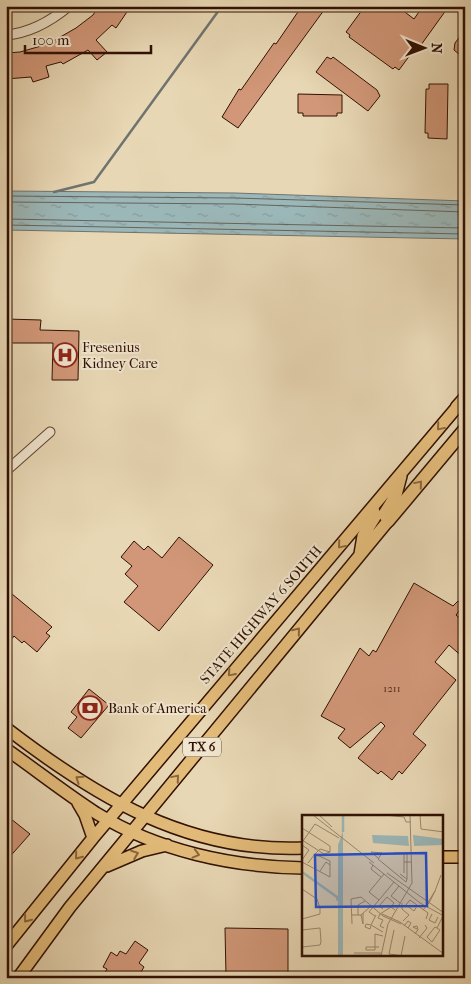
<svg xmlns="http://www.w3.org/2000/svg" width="471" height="984" font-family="'IM FELL French Canon',serif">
  <defs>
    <pattern id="water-ripples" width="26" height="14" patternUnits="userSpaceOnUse" patternTransform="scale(1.25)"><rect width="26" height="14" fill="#9bb7b8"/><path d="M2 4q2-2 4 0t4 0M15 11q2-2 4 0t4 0" fill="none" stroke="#869c9d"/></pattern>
  </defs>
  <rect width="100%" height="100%" fill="#e8d7b4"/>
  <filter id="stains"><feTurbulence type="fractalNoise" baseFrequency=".004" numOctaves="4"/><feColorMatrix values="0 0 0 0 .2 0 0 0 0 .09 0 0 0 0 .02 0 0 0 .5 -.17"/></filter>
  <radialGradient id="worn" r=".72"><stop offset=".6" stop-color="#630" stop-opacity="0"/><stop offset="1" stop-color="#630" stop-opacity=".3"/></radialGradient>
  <path fill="url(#water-ripples)" stroke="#70746f" d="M6 191 235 193 465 201V239L6 230Z"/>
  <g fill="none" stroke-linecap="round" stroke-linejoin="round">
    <path stroke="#66645d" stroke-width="1" d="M6 196 235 198 465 205
      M6 202 234 204 465 212
      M6 219 465 228
      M6 225 465 234"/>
    <path stroke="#70746f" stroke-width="2.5" d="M54 192 94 182 222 6"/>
  </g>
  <path fill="#d19778" stroke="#301002" d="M99 6H131L116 28 112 25 96 40 107 52 97 60 88 50 63 64 61 62 46 66 49 77 33 82 31 77 6 79V53L20 52 48 44 76 28 93 15Z
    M302 6H327L238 128 222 117 239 89 241 90 274 43 276 44Z
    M365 6H397L414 19 423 6H449L421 45 419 43 416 47 399 70 395 67 393 69 349 37 350 35 346 32Z
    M465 30V59L454 50 455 43Z
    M327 57 331 59 333 57 377 90 380 96 368 111 316 72Z
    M429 84H448L447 139 428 138V133H425L426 89H429Z
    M298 94 342 95V113H337V116H303V113H298Z
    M6 319 41 320 40 330 79 331 78 380H52L53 343H6Z
    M179 537 213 565 159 631 124 602 138 586 125 574 132 566 121 557 134 541 144 550 148 546 162 558Z
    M414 583 453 606 458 601 463 606 456 615 465 623V659L449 645 435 662 456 680 413 734 426 745 402 774 399 771 392 780 381 771 378 774 358 758 385 726 381 722 350 748 338 738 345 729 321 716 360 648 369 656 373 650 376 652Z
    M6 589 52 627 46 633 50 636 37 652 24 641 22 643 14 636 11 640 6 636Z
    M89 689 109 705 81 738 68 728 77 717 71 712Z
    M6 815 30 834 6 861Z
    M225 928 288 929V976H226Z
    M135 941 148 950 139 963 144 967 141 972 150 978H109L104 975 107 969 103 967 111 952 117 956 120 951 126 954Z"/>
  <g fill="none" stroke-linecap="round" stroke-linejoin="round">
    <g stroke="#5e422e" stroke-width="11">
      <path id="minor" d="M6 35C31 33 51 21 69 6
        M6 471 50 432"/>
    </g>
    <g stroke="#301002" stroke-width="14">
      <path id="major" d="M360 554 363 536 375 517 373 508
        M6 728C96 797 187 853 304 848
        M6 749C36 770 65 793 96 813 158 851 232 867 304 868
        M78 803 85 815 93 838
        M442 857H465
        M107 866 142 851 167 845
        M6 946 93 838 457 407
        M18 978 70 907 388 521 384 514 396 495 401 476"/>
    </g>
    <g stroke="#301002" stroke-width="15">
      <path id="highway" d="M457 407 465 398
        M388 521 465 429"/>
    </g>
    <use href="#minor" stroke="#f0e5ce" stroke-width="9"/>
    <use href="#major" stroke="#e4bc7a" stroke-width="11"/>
    <use href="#highway" stroke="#e4bc7a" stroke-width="12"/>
  </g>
  <defs><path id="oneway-chevron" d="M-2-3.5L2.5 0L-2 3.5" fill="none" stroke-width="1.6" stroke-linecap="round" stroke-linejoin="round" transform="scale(1.25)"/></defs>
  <g stroke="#8a663e">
    <use href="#oneway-chevron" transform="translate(440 427) rotate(130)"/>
    <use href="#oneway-chevron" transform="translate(419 484) rotate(-50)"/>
    <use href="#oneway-chevron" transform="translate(341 545) rotate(130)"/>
    <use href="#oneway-chevron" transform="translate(297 631) rotate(-51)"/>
    <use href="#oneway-chevron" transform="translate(231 673) rotate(131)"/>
    <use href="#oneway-chevron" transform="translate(176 778) rotate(-50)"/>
    <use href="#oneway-chevron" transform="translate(79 779) rotate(-145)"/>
    <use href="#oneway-chevron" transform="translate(135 854) rotate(-21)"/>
    <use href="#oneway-chevron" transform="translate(196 854) rotate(15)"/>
    <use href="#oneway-chevron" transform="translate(78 856) rotate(129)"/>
    <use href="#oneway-chevron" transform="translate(27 919) rotate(128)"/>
  </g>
  <defs>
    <g id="hospital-ring" transform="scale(1.25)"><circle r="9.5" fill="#f0e5ce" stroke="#8f2418" stroke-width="1.5"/><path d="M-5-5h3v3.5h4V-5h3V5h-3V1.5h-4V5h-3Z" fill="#8f2418"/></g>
    <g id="bank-ring" transform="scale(1.25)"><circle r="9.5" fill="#f0e5ce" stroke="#8f2418" stroke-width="1.5"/><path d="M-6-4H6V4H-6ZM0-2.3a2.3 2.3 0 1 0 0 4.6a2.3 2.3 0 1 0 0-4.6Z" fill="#8f2418"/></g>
  </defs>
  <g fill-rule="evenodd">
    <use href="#hospital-ring" x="65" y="355"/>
    <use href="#bank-ring" x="90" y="708"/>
  </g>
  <g text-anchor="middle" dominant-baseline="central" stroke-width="4" stroke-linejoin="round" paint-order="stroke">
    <g font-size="11" fill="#583220">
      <text x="392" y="688">1211</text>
    </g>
    <rect fill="#f0e5ce" stroke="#6a503f" stroke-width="1" x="183" y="737.5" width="38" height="19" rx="4"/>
    <g font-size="12" font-weight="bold" fill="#301002">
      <text x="202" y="747">TX 6</text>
    </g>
    <g font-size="14" fill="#301002" stroke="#f0e5ce" text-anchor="start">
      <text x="82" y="347">Fresenius<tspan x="82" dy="16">Kidney Care</tspan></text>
      <text x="108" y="708">Bank of America</text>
    </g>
    <g font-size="14" fill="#301002" stroke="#f0e5ce">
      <text transform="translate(261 615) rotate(-49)">STATE HIGHWAY 6 SOUTH</text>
    </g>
  </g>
  <g transform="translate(302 815)">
    <rect width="141" height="141" fill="#e8d7b4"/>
    <path d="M41 16V141H36V30ZM70 20 106 21 107 31 71 28ZM111 20 141 24V30L112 31Z" fill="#9bb7b8"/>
    <path fill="none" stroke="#9bb7b8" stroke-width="2.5" d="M41 17V0M0 57 35 82 36 86"/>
    <path fill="none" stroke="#9e876d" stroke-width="1" d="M11 0 72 48M17 0 30 12M83 0 102 2 104 7H109M118 0 119 14 142 17M13 9 37 23M0 13 28 31V37L18 34 13 39M0 25 22 39 28 37M1 26 13 9M0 30 7 35 0 45M92 38H105V47H110M102 38V58M76 44 104 67 105 64M76 44 80 38 69 37 76 43M0 47 28 62V46L13 39 6 48M67 47 118 88 142 101M71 50 69 54 79 62M18 56 24 47 28 50M85 58 142 98M98 59 105 64V47H102M97 71 89 81 98 88M0 74 15 84 18 93V99L0 104M133 76 139 60M77 85 67 77 82 59M100 88V94L107 100 101 106M104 90 112 96 115 91M103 91 108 85 126 98 124 104M81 94 77 91 85 82 92 88 89 92M121 95 127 88 133 76 125 89M78 99 89 92 93 95M78 99 76 103 81 105 78 111 82 113M80 99 98 107 142 139M130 99 127 105 133 108 136 102M50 100H59L68 92M56 100V90L63 86M59 100 61 109V98M74 100 69 110 81 117M73 101 67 97 92 67M50 109 49 84 59 82 81 101 99 109M69 110 64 109 63 112 68 114 69 111M102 111 106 106 109 108 106 113M135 113 133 112 125 122 130 127 138 115 135 113 141 101M92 115 87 139 102 141M113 119 115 116 116 115 115 111 111 112 115 114M117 123 125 113 123 110M0 132 18 130 19 127 18 113 0 115M64 132H73V135H64ZM77 132H73V119L81 121M52 138H79M1 141 79 140M79 141 86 109 110 68 108 0M99 141 103 121"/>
    <path fill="#1d4ed8" fill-opacity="0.15" stroke="#1d4ed8" stroke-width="2.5" d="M124 38 125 91 14 92 13 40Z"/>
    <rect width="141" height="141" fill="none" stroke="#301002" stroke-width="2.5"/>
  </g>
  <rect width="471" height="984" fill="none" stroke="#e8d7b4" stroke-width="25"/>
  <rect x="8" y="8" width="456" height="969" fill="none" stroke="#301002" stroke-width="2.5"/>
  <rect x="12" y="12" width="446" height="959" fill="none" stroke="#301002"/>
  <g transform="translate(424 48) rotate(91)" stroke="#f0e5ce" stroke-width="4" paint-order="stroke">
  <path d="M0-4L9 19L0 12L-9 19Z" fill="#301002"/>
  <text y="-8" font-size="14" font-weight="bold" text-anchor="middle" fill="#301002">N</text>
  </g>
  <path d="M25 45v8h126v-8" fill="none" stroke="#301002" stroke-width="2.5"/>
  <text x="32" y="45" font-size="15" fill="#301002" stroke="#f0e5ce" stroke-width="4" paint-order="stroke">100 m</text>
  <rect width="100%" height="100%" filter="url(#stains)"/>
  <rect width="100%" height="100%" fill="url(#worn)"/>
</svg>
